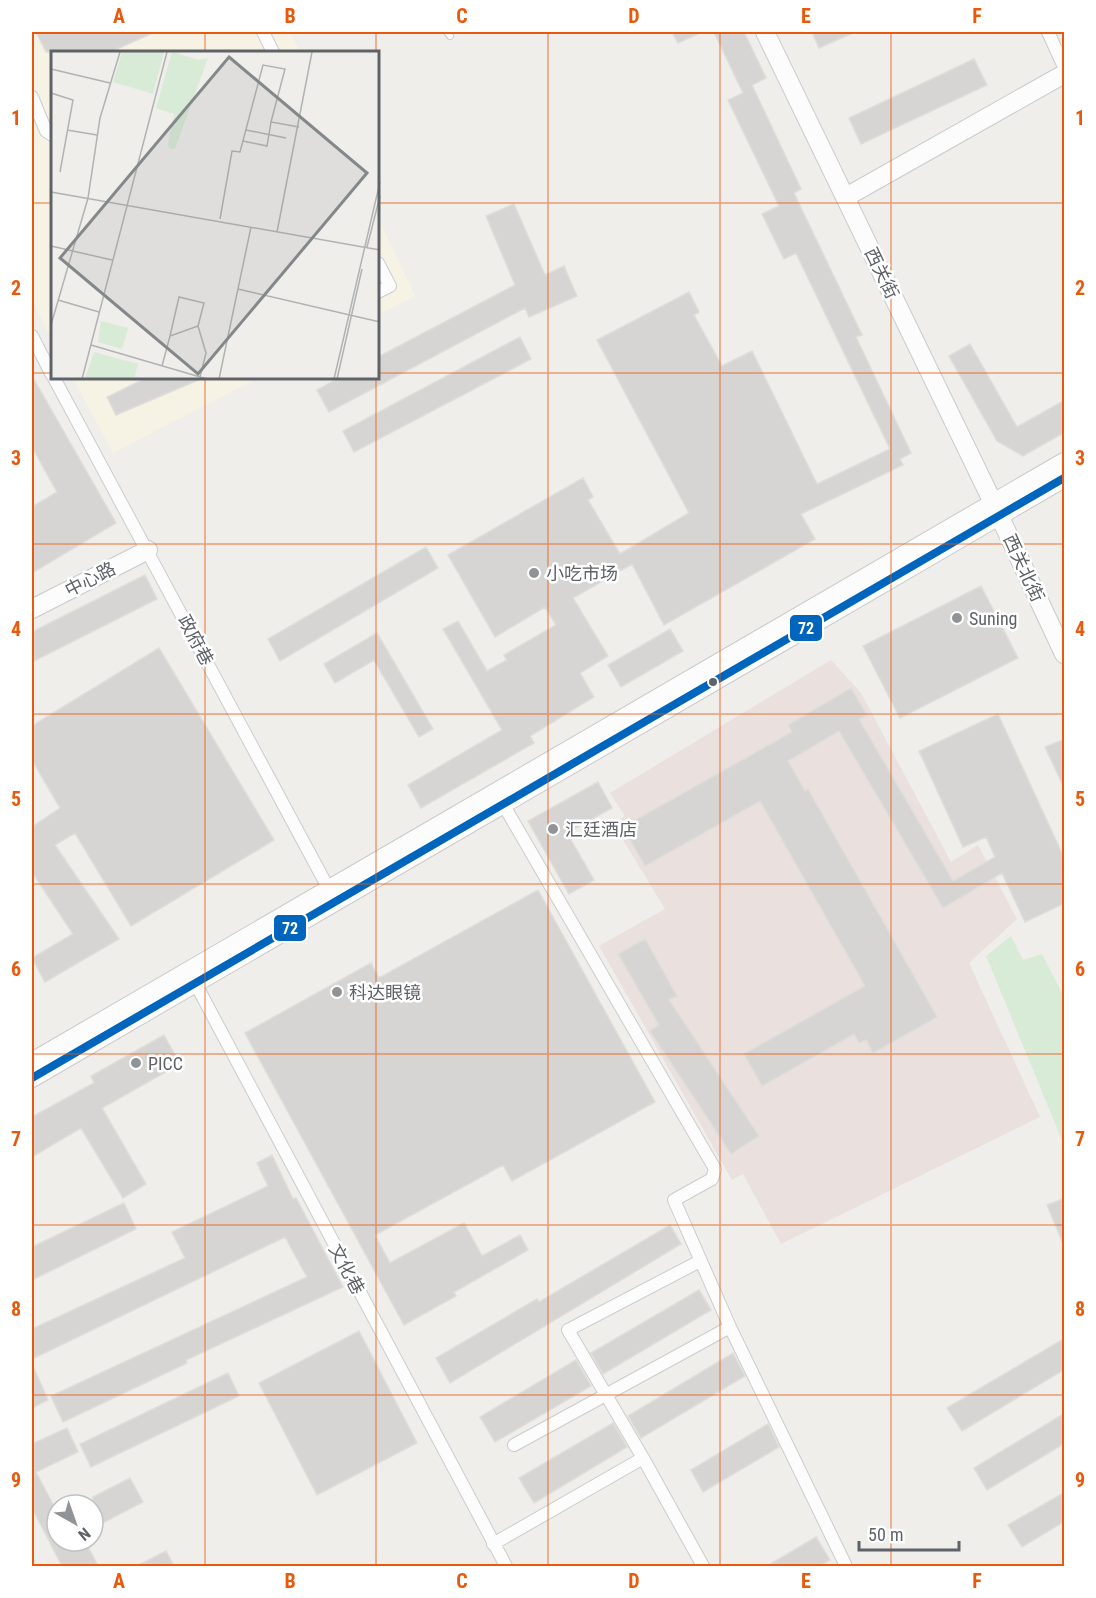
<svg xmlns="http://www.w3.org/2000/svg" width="1096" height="1598" font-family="'Roboto Condensed','Noto Sans SC',sans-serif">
  <rect width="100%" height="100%" fill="#efeeea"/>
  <path fill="#f7f3e4" d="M32 32H290L300 52H52V340L32 300Z
    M378 218 415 296 378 315Z
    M73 378H258L113 453Z"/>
  <path fill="#eae0de" d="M831 660 861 693 951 862 978 845 1017 919 969 963 1040 1117 781 1244 743 1174 732 1180 599 946 665 909 614 825 625 816 610 793Z"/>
  <path fill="#d8ebd6" d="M1011 936 1023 960 1042 954 1064 997V1145L986 956Z"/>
  <path fill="#d6d5d3" stroke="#deddd9" stroke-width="1.5" d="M36 32H155L110 52H46Z
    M672 32H702L678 43Z
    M714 32H744L766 78 752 85 801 189 794 193 862 335 856 337 911 453 900 459 903 465 801 514 815 539 664 625 632 564 573 598 608 656 580 673 594 697 530 736 534 743 421 808 408 785 502 730 443 629 458 621 487 671 507 660 504 655 556 625 545 607 495 637 448 555 583 478 593 497 588 500 620 554 689 513 597 340 689 292 699 312 694 315 722 366 752 351 817 484 890 449 796 253 784 259 762 214 779 206 728 100 743 93Z
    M812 32H855L819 48Z
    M974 59 987 85 861 144 849 118Z
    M514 204 545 275 564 266 577 296 529 317 525 308 329 412 317 390 339 378H378V357L515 285 486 216Z
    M520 337 531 359 354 452 343 431Z
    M970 344 1017 427 1065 400V432L1023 456 997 441 949 356Z
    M32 376 116 523 32 573V507L57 492 32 447Z
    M146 378H203L116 415 107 397Z
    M426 547 438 568 280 661 268 639Z
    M145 575 157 599 32 662V632Z
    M981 586 1018 658 900 718 863 646Z
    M670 629 683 651 621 687 608 665Z
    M377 633 433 729 419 737 374 660 335 683 324 664Z
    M159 648 274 840 131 926 75 833 55 845 119 939 45 982 32 958 73 934 32 872V827L60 808 32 760V726Z
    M851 688 867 715 859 719 953 881 995 857 986 837 963 847 919 751 998 714 1065 860V903L1025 922 1002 873 943 908 839 731 788 761 805 791 808 789 937 1017 873 1053 866 1040 859 1043 854 1034 762 1086 744 1054 865 986 760 801 645 866 623 827 792 732 788 725Z
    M1065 739V790L1045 747Z
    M598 782 612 808 567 833 594 880 569 894 528 821Z
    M538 890 655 1102 512 1181 503 1165 375 1235 390 1263 464 1223 482 1256 520 1235 528 1250 454 1292 456 1296 404 1325 245 1033 371 963 379 978Z
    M645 939 677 996 669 1000 759 1136 731 1154 650 1031 659 1025 618 954Z
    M164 1035 180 1064 102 1108 146 1184 123 1198 81 1128 32 1157V1117L94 1083 91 1076Z
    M272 1155 293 1199 296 1198 343 1287 186 1360 187 1363 63 1422 51 1396 307 1277 285 1237 32 1359V1329L185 1258 172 1232 268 1186 257 1163Z
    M1065 1198V1246H1064L1047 1205Z
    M124 1203 136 1229 32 1280V1247Z
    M670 1225 681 1244 450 1383 436 1358 537 1299 539 1302Z
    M699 1290 711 1310 603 1374 591 1353Z
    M359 1331 417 1443 317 1495 259 1383Z
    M1065 1338V1369L962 1431 947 1408Z
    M733 1353 745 1376 641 1438 628 1416Z
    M576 1360 591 1386 495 1442 480 1417Z
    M32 1364 48 1400 32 1408Z
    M228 1373 239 1396 91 1467 80 1444Z
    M1065 1413V1443L987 1490 974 1468Z
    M613 1423 627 1447 534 1503 519 1478Z
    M768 1424 779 1447 703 1492 691 1470Z
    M67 1428 78 1452 36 1472 57 1512V1541H85L98 1566H62L32 1508V1444Z
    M130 1478 143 1502 93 1528V1497Z
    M1065 1492V1521L1022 1547 1008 1525Z
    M816 1537 830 1560 819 1566H767Z
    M166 1551 174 1566H137Z"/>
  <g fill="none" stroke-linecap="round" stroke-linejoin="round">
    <g stroke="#cbcccc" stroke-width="8">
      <path id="lane" d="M447 32 450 36"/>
    </g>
    <g stroke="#cbcccc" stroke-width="14">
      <path id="street" d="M263 32 273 52
        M1048 32 1064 67
        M32 97 46 131 52 135
        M378 263 390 286 378 292
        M32 336 52 375
        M54 378 332 895
        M503 804 715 1169 712 1179 674 1200 730 1327 846 1566
        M192 977 506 1566
        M514 1445 730 1327
        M643 1458 568 1330 700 1261
        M493 1544 643 1458 703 1566"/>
    </g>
    <g stroke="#cacacb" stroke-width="20">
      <path id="secondary" d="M765 32 999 515 1064 654
        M846 197 1064 74
        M32 609 148 550
        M32 1062 1064 462
        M32 1078 1064 478"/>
    </g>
    <use href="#lane" stroke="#fdfcfc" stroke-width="6"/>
    <use href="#street" stroke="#fdfcfc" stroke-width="12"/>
    <use href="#secondary" stroke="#fdfcfc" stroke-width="18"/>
    <g stroke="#fff" stroke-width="12">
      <path id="bus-1" d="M32 1078 1064 478"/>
    </g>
    <use href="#bus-1" stroke="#0065bd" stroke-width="8"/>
  </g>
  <path fill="none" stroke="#e8590c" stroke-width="1.5" stroke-opacity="0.55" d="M205 32V52M376 32V52M548 32V1566M720 32V1566M891 32V1566M32 203H52M378 203H1064M32 373H52M378 373H1064M205 378V1566M376 378V1566M32 544H1064M32 714H1064M32 884H1064M32 1054H1064M32 1225H1064M32 1395H1064"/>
  <g fill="#919496" stroke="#fff" stroke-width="2">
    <circle cx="534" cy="573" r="6"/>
    <circle cx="957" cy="618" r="6"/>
    <circle cx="553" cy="829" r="6"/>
    <circle cx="337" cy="992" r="6"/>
    <circle cx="136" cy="1063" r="6"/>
  </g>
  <circle fill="#5f6368" stroke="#fff" stroke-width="2" cx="713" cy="682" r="5"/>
  <g text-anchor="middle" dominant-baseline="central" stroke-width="5" stroke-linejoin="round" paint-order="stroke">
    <g font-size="18" fill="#5f6368" stroke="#fff">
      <text transform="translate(882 273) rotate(64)">西关街</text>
      <text transform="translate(1024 568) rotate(65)">西关北街</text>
      <text transform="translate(90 579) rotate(-27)">中心路</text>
      <text transform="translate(196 640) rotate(62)">政府巷</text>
      <text transform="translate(347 1269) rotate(62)">文化巷</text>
    </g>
    <g font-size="18" fill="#5f6368" stroke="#fff" text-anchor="start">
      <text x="546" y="573">小吃市场</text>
      <text x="969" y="618">Suning</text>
      <text x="565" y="829">汇廷酒店</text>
      <text x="349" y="992">科达眼镜</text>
      <text x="148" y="1063">PICC</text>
    </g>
  </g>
  <g transform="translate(51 51)">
    <rect width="328" height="328" fill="#efeeea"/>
    <path d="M71 1H113L102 43 62 31ZM121 1 148 9 157 7 124 98H119L117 93 123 63 105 57ZM50 270 77 277 71 298 47 291ZM43 301 87 313 83 328H34Z" fill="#d8ebd6"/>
    <path fill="none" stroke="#b1b2b2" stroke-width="1.5" d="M0 18 59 32M0 42 22 49 9 121M16 79 46 84M195 79 235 87M192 90 216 95 220 71M0 141 329 199M169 168 181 100 189 101 212 14 234 18 220 71 248 76M226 181 261 1M0 195 61 209M316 196 329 145M187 238 329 271M7 249 48 261M0 274 37 147 49 67 69 1M119 285 128 246 153 252 147 275 155 302 149 326M40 294 156 328M111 315 119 285 147 275M31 328 116 1M168 328 200 176M283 328 329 131M286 328 311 218"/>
    <path fill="#84888a" fill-opacity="0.15" stroke="#84888a" stroke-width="3" d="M178 6 316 122 147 323 9 207Z"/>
    <rect width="328" height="328" fill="none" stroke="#5f6368" stroke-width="3"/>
  </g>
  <g stroke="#fff" stroke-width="2">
    <rect x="789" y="614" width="34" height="28" rx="6" fill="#0065bd"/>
    <rect x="273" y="914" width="34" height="28" rx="6" fill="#0065bd"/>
  </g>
  <g font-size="16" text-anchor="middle" font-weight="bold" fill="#fff">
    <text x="806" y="634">72</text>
    <text x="290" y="934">72</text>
  </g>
  <rect width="1096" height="1598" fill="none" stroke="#ffffff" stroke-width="66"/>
  <g transform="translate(75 1523) rotate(140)"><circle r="28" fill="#ffffff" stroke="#bfc1c3" stroke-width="1.5"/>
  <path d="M0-4.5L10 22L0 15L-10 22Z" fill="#919496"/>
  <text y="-9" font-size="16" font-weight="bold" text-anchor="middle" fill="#5f6368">N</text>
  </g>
  <path d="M859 1541v9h100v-9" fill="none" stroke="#5f6368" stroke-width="3"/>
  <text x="868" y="1541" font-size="18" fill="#5f6368" stroke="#ffffff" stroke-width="4.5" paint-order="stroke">50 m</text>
  <rect x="33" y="33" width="1030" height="1532" fill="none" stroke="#e8590c" stroke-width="2"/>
  <g font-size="20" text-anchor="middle" font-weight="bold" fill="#e8590c">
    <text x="119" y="23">A</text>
    <text x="290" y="23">B</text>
    <text x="462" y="23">C</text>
    <text x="634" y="23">D</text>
    <text x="806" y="23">E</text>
    <text x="977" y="23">F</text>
    <text x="16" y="125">1</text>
    <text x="1080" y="125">1</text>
    <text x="16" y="295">2</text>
    <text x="1080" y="295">2</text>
    <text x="16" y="465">3</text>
    <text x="1080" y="465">3</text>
    <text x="16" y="636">4</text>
    <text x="1080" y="636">4</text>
    <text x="16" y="806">5</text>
    <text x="1080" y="806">5</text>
    <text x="16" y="976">6</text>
    <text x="1080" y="976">6</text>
    <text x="16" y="1146">7</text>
    <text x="1080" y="1146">7</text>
    <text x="16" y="1316">8</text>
    <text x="1080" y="1316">8</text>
    <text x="16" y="1487">9</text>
    <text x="1080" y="1487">9</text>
    <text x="119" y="1588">A</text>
    <text x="290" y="1588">B</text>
    <text x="462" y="1588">C</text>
    <text x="634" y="1588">D</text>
    <text x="806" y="1588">E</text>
    <text x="977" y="1588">F</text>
  </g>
</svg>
